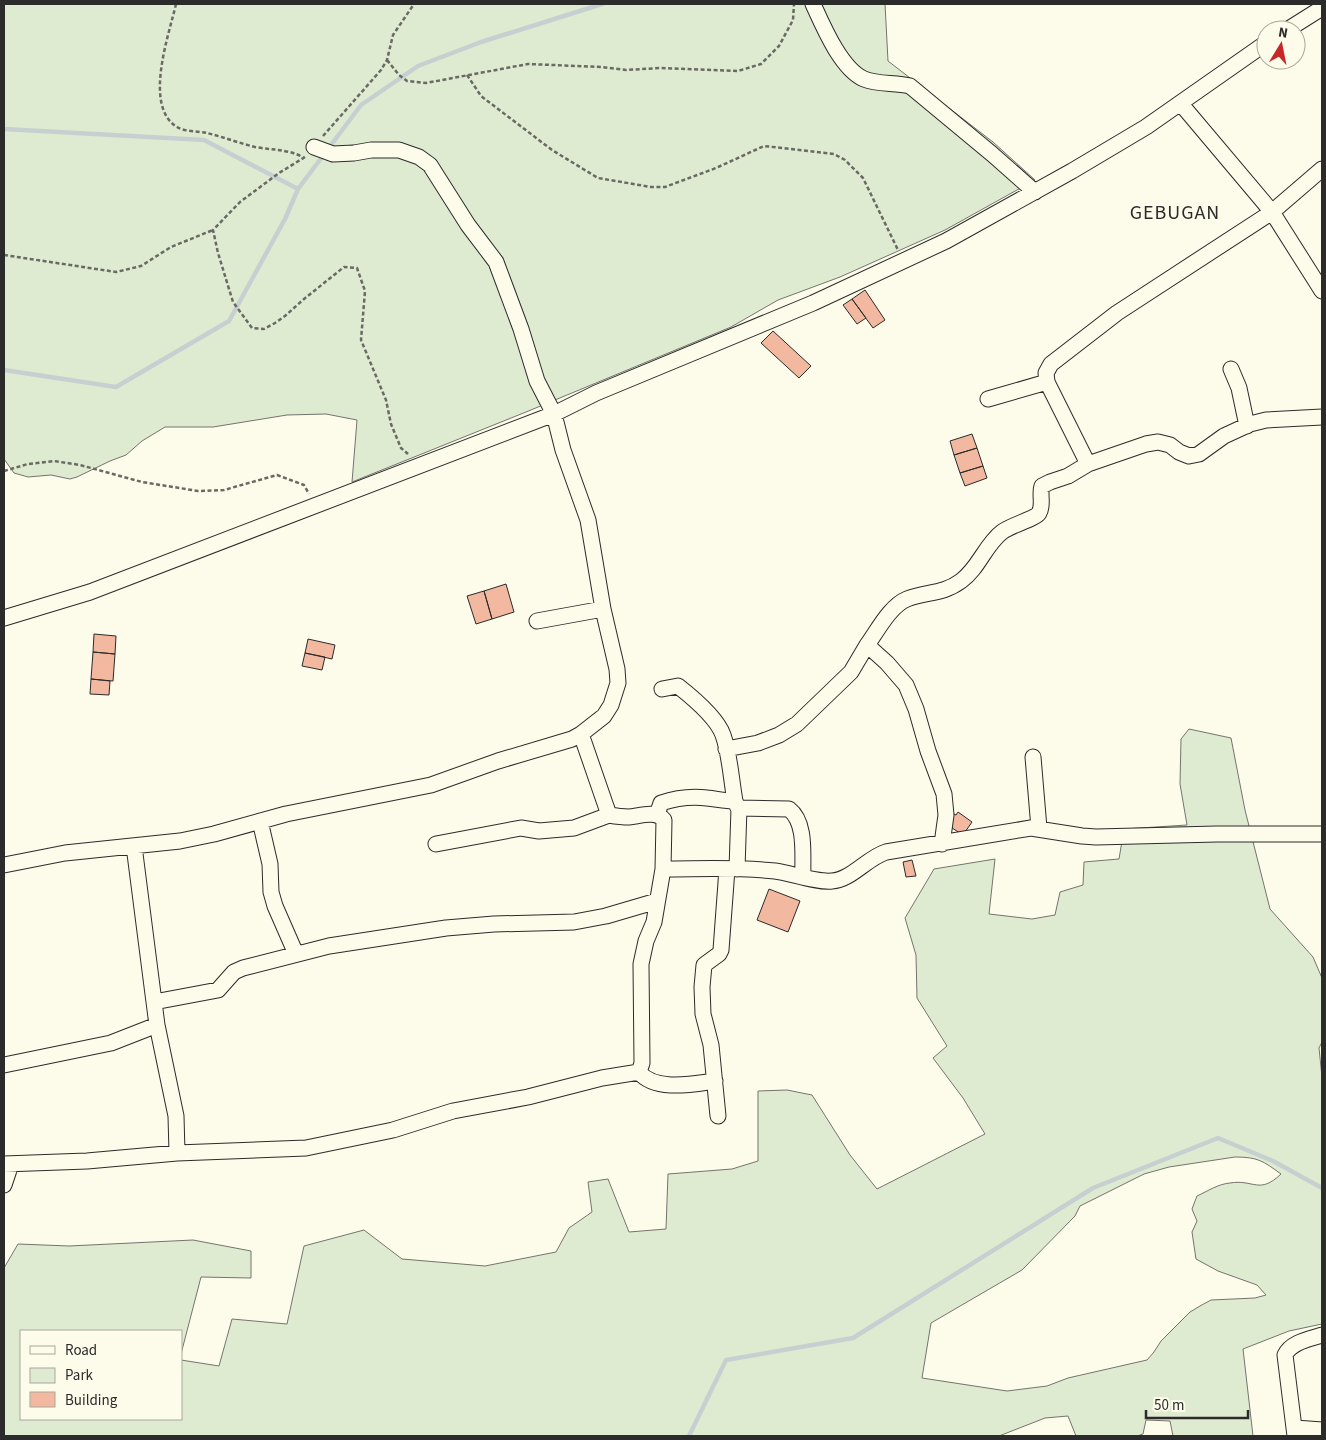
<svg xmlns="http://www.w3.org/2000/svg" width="1326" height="1440" font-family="'Source Sans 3',sans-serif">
  <rect width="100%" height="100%" fill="#fdfbea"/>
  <path fill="#deebd1" stroke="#74746e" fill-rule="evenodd" d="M4 4H885L888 61 993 142 1035 180 945 230 840 277 778 300 731 327 526 412 352 482 357 420 326 414 287 415 213 427H165L142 441 126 455 110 461 77 477 70 479 51 475 28 477 14 473 4 459Z
    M1189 729 1231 738 1245 810 1270 909 1313 957 1322 978V1042L1319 1048 1322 1077V1324L1289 1331 1243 1349 1253 1436H1173L1170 1421 1146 1420 1143 1434 1137 1436H1076L1068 1416 1045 1418 999 1436H4V1268L18 1244 69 1246 193 1240 251 1251V1278L201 1277 181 1354V1331H21V1419H181V1360L219 1366 232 1319 287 1324 304 1246 364 1230 402 1259 485 1266 556 1252 569 1228 592 1212 588 1182 608 1179 629 1232 666 1229 668 1174 732 1169 758 1161V1091L787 1090 812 1095 850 1155 877 1189 985 1134 963 1098 933 1058 947 1046 917 998 916 955 905 918 934 869 995 859 989 914 1032 919 1055 915 1060 892 1083 885 1084 862 1119 859 1124 829 1187 825 1180 784 1181 739ZM1235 1157C1258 1157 1263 1161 1281 1174 1259 1195 1254 1179 1230 1183 1218 1184 1208 1191 1197 1196L1192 1209 1197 1221 1192 1232 1196 1259 1218 1271 1257 1285 1266 1295 1255 1298 1211 1300 1200 1306 1190 1312 1161 1341 1154 1352 1147 1360 1068 1378 1047 1386 1007 1391 922 1378 931 1323 1022 1270 1075 1216 1080 1206 1144 1174 1169 1167Z"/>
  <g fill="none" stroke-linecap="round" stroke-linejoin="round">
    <path stroke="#c7d0d0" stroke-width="4.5" d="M4 129 204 140 298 189
      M4 370 116 387 229 321 285 219 298 189 361 105 418 66 481 42 602 4
      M689 1436 726 1360 853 1338 1093 1188 1218 1138 1273 1161 1322 1188"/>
  </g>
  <path fill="#f2b8a0" stroke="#2b2b2b" d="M865 290 885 320 873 328 852 299Z
    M852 299 866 318 857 324 843 305Z
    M773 331 811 366 799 378 761 343Z
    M972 434 977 448 954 455 950 441Z
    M977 448 983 466 960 473 954 455Z
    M983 466 987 478 965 486 960 473Z
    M506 584 514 612 492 619 484 591Z
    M484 591 492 619 476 624 467 596Z
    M94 634 116 636 115 654 93 652Z
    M308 639 335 645 332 659 305 653Z
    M93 652 115 654 113 681 91 679Z
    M305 653 325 657 322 670 302 666Z
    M91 679 110 681 109 695 90 694Z
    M958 812 972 822 963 835 949 826V820L954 814 956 815Z
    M912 860 916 876 906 877 903 862Z
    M769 889 800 901 788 932 757 920Z"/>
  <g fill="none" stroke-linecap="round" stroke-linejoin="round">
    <g stroke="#2b2b2b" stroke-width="17">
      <path id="minor" d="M813 4C823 26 841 69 864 79 878 85 896 82 910 86L992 154 1035 192
        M1287 30 1322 8
        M1322 169 1272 212 1322 291
        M1231 369 1239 388 1247 426
        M988 399 1047 382
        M1088 464 1047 382 1046 373 1051 364 1117 313 1272 212 1181 104
        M4 618 90 592 554 414 537 381 521 329 496 262 468 225 430 165 419 157 399 150H371L354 153 333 154 314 147
        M537 621 603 609
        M662 689 678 686C692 697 717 718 723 735 730 755 731 779 735 801
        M581 734 604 716 611 705 618 683 617 669 603 609 588 520 563 450 554 414 596 393 813 303 946 241 1072 171 1146 127 1266 43
        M726 749 758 743 779 735 797 724 851 672 867 645
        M1033 757 1039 828
        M657 815 661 803C676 798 691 796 707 798 717 799 725 801 735 801L738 808
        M260 821 270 864 271 892 275 906 296 954
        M436 844 521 828 539 831 574 828 609 815
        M942 844 946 815 944 794 928 751 916 709 906 685 887 663 867 645C878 630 890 606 907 599 926 591 942 595 961 581 979 568 985 545 1002 532 1011 525 1035 519 1039 513 1044 505 1039 494 1042 486L1050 482 1068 476 1088 464 1146 444 1158 442 1170 445 1179 452 1189 456 1199 454 1224 436 1250 424 1266 420 1322 417
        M134 846 154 1002
        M4 865 65 853 180 841 214 834 286 814 431 785 498 761 572 739 581 734 609 815C615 816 622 817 629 817 640 816 656 810 664 820L663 869
        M737 869 739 808 789 809C807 823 802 856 803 876
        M4 1065 111 1043 157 1025
        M639 1072C655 1092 693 1084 715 1081
        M718 1116 711 1045 703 1014 702 987 704 965 719 954 721 950 727 869
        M177 1153 176 1116 157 1025 154 1002 218 990 234 972 243 968 329 946 446 928 494 924 574 922 606 916 657 901
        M4 1164 87 1161 177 1153 306 1148 393 1130 453 1111 528 1097 602 1078 639 1072 642 1063 641 964 646 941 654 922 663 869C700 869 738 867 775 871 790 873 818 883 832 881 851 880 867 858 886 852L1031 828 1082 836 1096 837 1217 834H1322
        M4 1185 11 1164
        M1295 1428 1322 1430
        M1295 1436 1285 1355C1291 1342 1310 1339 1322 1335"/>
    </g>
    <path stroke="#6a6964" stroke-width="2.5" stroke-dasharray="4 2.5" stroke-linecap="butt" d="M176 4C169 35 143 106 177 127 185 132 198 131 207 133 223 137 239 143 255 147 272 150 287 149 303 157
      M387 60 399 75 407 81 426 83 528 64 602 67 626 70 659 68 738 71 761 64 779 46 793 20 794 4
      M467 75 481 96 552 150 598 178 651 187H665L716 168 764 146 834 154 845 160 863 178 898 250
      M323 136 381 70 387 60 393 35 414 4
      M305 157 279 173 240 202 213 230 218 253 233 302 252 328 264 329 275 323 285 316 304 299 344 267 357 268 365 291 361 340 386 400 391 424 401 448 408 454
      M4 255 116 272 141 266 171 247 213 230
      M4 471 28 464 54 461 80 465 142 482 198 491 224 490 277 475 304 485 309 494"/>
    <use href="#minor" stroke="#fdfbea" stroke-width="15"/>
  </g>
  <g text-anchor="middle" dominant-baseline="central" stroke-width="4" stroke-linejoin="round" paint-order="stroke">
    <g font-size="20" letter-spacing="1" fill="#2b2b2b" stroke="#fdfbea">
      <text x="1175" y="213">GEBUGAN</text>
    </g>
  </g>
  <rect width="1326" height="1440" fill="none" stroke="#2b2b2b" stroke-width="10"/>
  <rect x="20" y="1330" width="162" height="90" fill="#fdfbea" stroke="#a9a89e"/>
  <rect x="30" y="1346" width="25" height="8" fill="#fdfbea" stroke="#a9a89e"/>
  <text x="65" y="1355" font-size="15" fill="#2b2b2b">Road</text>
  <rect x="30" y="1368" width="25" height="15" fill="#deebd1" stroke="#a9a89e"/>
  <text x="65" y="1380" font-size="15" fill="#2b2b2b">Park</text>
  <rect x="30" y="1392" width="25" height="15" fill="#f2b8a0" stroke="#a9a89e"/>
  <text x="65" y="1405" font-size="15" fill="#2b2b2b">Building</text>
  <g transform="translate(1281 45) rotate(10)"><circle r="24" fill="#fdfbea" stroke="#a9a89e"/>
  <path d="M0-4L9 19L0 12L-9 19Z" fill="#c62828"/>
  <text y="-8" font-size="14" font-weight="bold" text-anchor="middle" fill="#2b2b2b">N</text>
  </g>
  <path d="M1146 1410v8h102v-8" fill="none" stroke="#2b2b2b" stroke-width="2.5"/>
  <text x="1154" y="1410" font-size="15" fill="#2b2b2b" stroke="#fdfbea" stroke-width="4" paint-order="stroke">50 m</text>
</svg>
